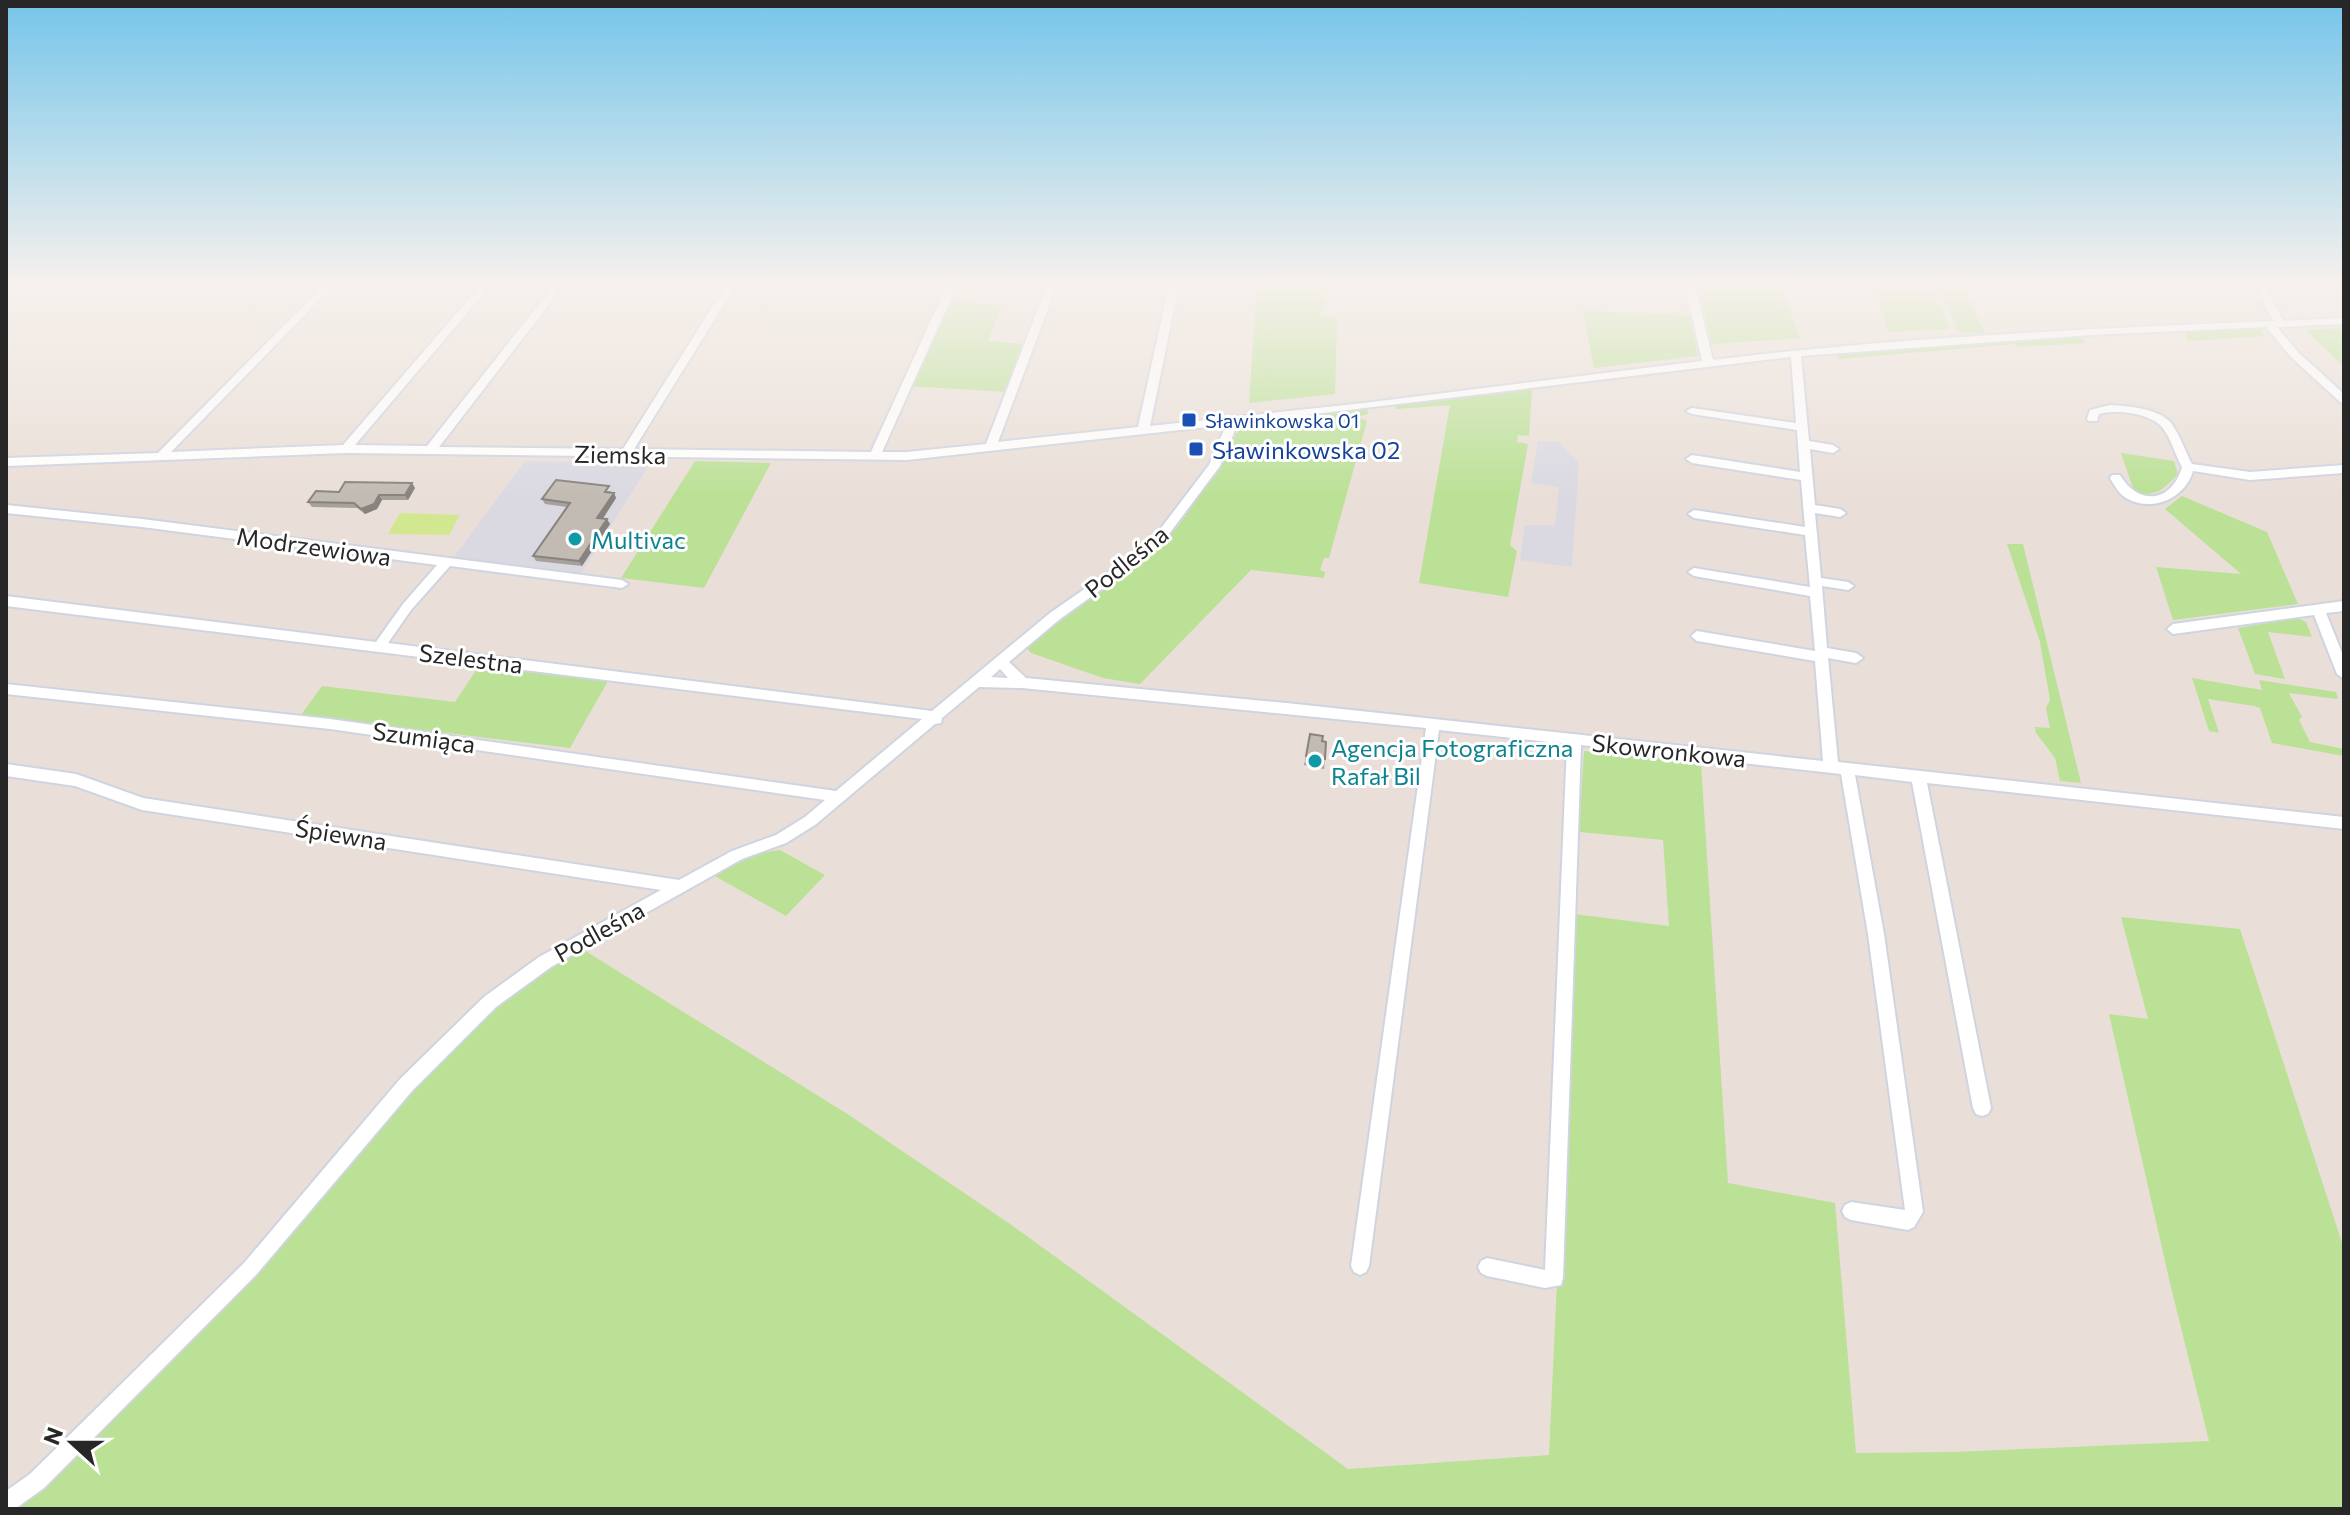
<svg xmlns="http://www.w3.org/2000/svg" width="2350" height="1515" font-family="Commissioner,sans-serif">
  <rect width="100%" height="100%" fill="#eadfd8"/>
  <path fill="#dad9e2" d="M1538 441 1559 442 1579 463 1572 567 1520 560 1525 525H1555L1559 487 1531 483Z
    M525 461 650 464 581 573 454 557Z"/>
  <path fill="#bae195" d="M1257 285H1325L1326 307 1320 309V315L1337 318 1335 394 1249 403Z
    M1698 285H1781L1800 338 1712 344Z
    M1937 285H1962L1985 333H1963L1958 330Z
    M1875 289 1935 293 1949 329 1888 332Z
    M951 301 1002 305 988 341 1024 344 1008 392 906 386 937 320H943Z
    M1583 311 1689 315 1698 356 1594 368Z
    M2257 326 2265 336 2188 341 2184 330Z
    M2344 328V367L2306 330Z
    M2079 336 2086 343 2018 347 2016 344 1838 359V354Z
    M1532 389 1529 436 1518 435 1517 442 1528 444 1510 545 1517 551 1508 597 1419 583 1450 405 1396 409V403Z
    M1367 409 1368 414 1357 417 1367 421 1329 558H1324L1320 570 1325 572 1324 578 1251 570 1140 684 1103 678 1031 653 1027 648C1072 608 1126 580 1168 537 1200 504 1215 459 1244 424L1336 413 1338 419 1347 418 1343 412Z
    M2121 453 2174 461 2178 474C2164 489 2157 496 2135 494Z
    M695 461 771 463 704 588 621 578Z
    M2182 496 2267 532 2298 604 2173 620 2156 567 2241 574 2165 509Z
    M2007 544H2023L2081 783 2060 781 2055 758 2036 733 2035 727 2050 728 2046 708 2050 700 2040 642Z
    M2297 618 2306 622 2312 637 2268 632 2285 679 2255 674 2238 628Z
    M479 666 608 681 570 748 301 715 322 686 455 702Z
    M2192 678 2262 690 2259 680 2336 692 2338 699 2289 693 2302 717 2299 720 2310 742 2344 749V756L2272 743 2260 708 2254 706 2208 699 2219 733 2209 731Z
    M1584 751 1701 763 1728 1183 1835 1203 1856 1453 1954 1452 2209 1441 2169 1279 2109 1014 2148 1019 2121 917 2240 929 2344 1249V1509H7L99 1431 410 1087 498 1001 579 947 849 1115 1013 1226 1348 1469 1549 1455 1574 914 1669 926 1663 840 1579 832Z
    M780 850 825 875 786 916 713 875 760 853Z"/>
  <path fill="#d1e890" d="M400 513 460 515 449 535 388 534Z"/>
  <g fill="none" stroke-linecap="round" stroke-linejoin="round">
    <g stroke="#ced4e0" stroke-width="4">
      <path id="minor" d="M324 285H334L171 452 343 445 481 285H491L355 445 427 446 554 285H564L439 447 623 449 726 285H736L634 449 871 452 947 285H957L882 452H907L986 444 1047 285H1057L998 442 1138 427 1169 285H1179L1150 426 1364 403 1702 361 1685 285H1695L1713 360C1898 337 2087 329 2273 321L2255 285H2265L2283 321 2344 318V324L2277 327 2299 353 2344 394V403L2340 402 2291 357 2266 327 2090 335 1801 356 1809 441 1833 445 1839 449 1833 453 1810 449 1815 505 1840 509 1846 513 1840 517 1815 513 1821 578 1848 582 1854 586 1848 590 1822 586 1827 648 1856 653 1863 658 1856 663 1828 658 1838 762 2344 817V829L1927 783 1991 1108 1988 1114 1982 1116 1976 1114 1973 1108 1912 782 1855 775 1884 934 1923 1212 1914 1227 1908 1230 1851 1220 1845 1217 1842 1211 1845 1205 1851 1202 1905 1210 1868 934 1841 774 1581 745 1563 1278 1561 1285 1545 1288 1487 1276 1481 1273 1478 1267 1481 1261 1487 1258 1545 1270 1567 744 1439 730 1369 1266 1366 1272 1360 1275 1354 1272 1351 1266 1426 728 1022 688 979 687 942 718 941 723 935 724 815 825 786 843 742 859 582 949 551 967 496 1007 412 1091 256 1275 44 1488 15 1509H6V1491L30 1474 244 1263 400 1079 484 997 539 957 661 890 142 810 75 786 6 776V764L76 774 143 798 679 880 732 851 776 835 805 817 825 800 330 729 6 694V684L330 719 836 791 922 719 6 606V596L376 642 403 604 437 565 142 527 6 513V505L142 519 622 580 628 584 622 588 450 566 411 610 388 643 932 711 1050 613 1136 553 1158 532 1209 465 1226 425 907 460 346 453 6 466V458L158 453ZM1791 357 1796 423 1692 408 1686 411 1692 414 1797 430 1800 472 1692 455 1686 459 1692 463 1801 480 1805 527 1694 510 1688 514 1694 518 1805 535 1810 587 1694 568 1688 572 1694 576 1810 596 1815 651 1697 631 1691 636 1697 641 1815 661 1823 761 1296 704 1026 678 1009 662 1060 619 1144 559 1166 538 1220 466 1238 423ZM1000 669 1008 678 991 677Z
        M2110 405C2128 406 2158 408 2171 423 2180 435 2185 451 2192 464L2250 472 2344 465V473L2250 480 2193 471C2185 499 2151 513 2126 498 2118 493 2115 486 2110 478L2112 475H2120C2139 507 2172 502 2182 467 2175 455 2171 437 2161 426 2149 413 2116 409 2099 414L2097 421H2089L2087 419 2090 410Z
        M2344 601V611L2326 613 2344 658V679L2337 674 2314 615 2173 634 2167 629 2173 624Z"/>
    </g>
    <use href="#minor" fill="#fff" fill-rule="evenodd"/>
  </g>
  <path fill="#a7a19b" d="M412 483 415 488 408 500H382L377 509 365 514 357 508 312 507 308 502 339 492Z
    M611 491 610 492 614 493 616 498 603 518 610 524 582 566 536 561 533 556 567 507 545 504 542 499Z
    M1322 741 1325 759 1324 769 1304 765 1306 756Z"/>
  <path fill="#88837e" d="M412 483 415 488 408 500 405 495Z
    M614 493 616 498 600 523 597 518Z
    M379 495 382 500 377 509 365 514 361 509Z
    M607 519 610 524 582 566 579 561Z"/>
  <path fill="#c2bbb4" stroke="#88837e" stroke-width="2" d="M556 480 609 486 605 492 614 493 597 518 607 519 579 561 533 556 570 503 542 499Z
    M345 482 412 483 405 495H379L374 504 361 509 354 503 308 502 316 491 339 492Z
    M1310 734 1323 736 1322 741 1326 742 1325 759 1306 756Z"/>
  <linearGradient id="sky" x2="0" y2="1"><stop stop-color="#76c5ea"/><stop offset="0.57" stop-color="#f6f1ed"/><stop offset="1" stop-color="#f6f1ed" stop-opacity="0"/></linearGradient>
  <rect width="2350" height="497" fill="url(#sky)"/>
  <g fill="#1a4fb4" stroke="#fff" stroke-width="3">
    <rect x="1181" y="412" width="16" height="16" rx="4"/>
    <rect x="1188" y="441" width="16" height="16" rx="4"/>
  </g>
  <g fill="#0f9aa8" stroke="#fff" stroke-width="3">
    <circle cx="575" cy="539" r="8"/>
    <circle cx="1315" cy="761" r="8"/>
  </g>
  <g text-anchor="middle" dominant-baseline="central" stroke-width="6" stroke-linejoin="round" paint-order="stroke">
    <g font-size="20" fill="#164399" stroke="#fff" text-anchor="start">
      <text x="1205" y="420">Sławinkowska 01</text>
    </g>
    <g font-size="24" fill="#164399" stroke="#fff" text-anchor="start">
      <text x="1212" y="449">Sławinkowska 02</text>
    </g>
    <g font-size="24" fill="#272727" stroke="#fff">
      <text transform="translate(620 454) rotate(1)">Ziemska</text>
      <text transform="translate(314 546) rotate(8)">Modrzewiowa</text>
      <text transform="translate(1126 561) rotate(-39)">Podleśna</text>
      <text transform="translate(471 658) rotate(7)">Szelestna</text>
      <text transform="translate(424 737) rotate(8)">Szumiąca</text>
      <text transform="translate(1669 750) rotate(6)">Skowronkowa</text>
      <text transform="translate(341 834) rotate(9)">Śpiewna</text>
      <text transform="translate(599 931) rotate(-29)">Podleśna</text>
    </g>
    <g font-size="24" fill="#0d838f" stroke="#fff" text-anchor="start">
      <text x="591" y="539">Multivac</text>
      <text x="1331" y="747">Agencja Fotograficzna<tspan x="1331" dy="28">Rafał Bil</tspan></text>
    </g>
  </g>
  <rect width="2350" height="1515" fill="none" stroke="#272727" stroke-width="16"/>
  <g transform="translate(72 1443) rotate(291)" stroke="#ffffff" stroke-width="6" paint-order="stroke">
  <path d="M0-6L14 30L0 20L-14 30Z" fill="#272727"/>
  <text y="-12" font-size="22" font-weight="bold" text-anchor="middle" fill="#272727">N</text>
  </g>
</svg>
